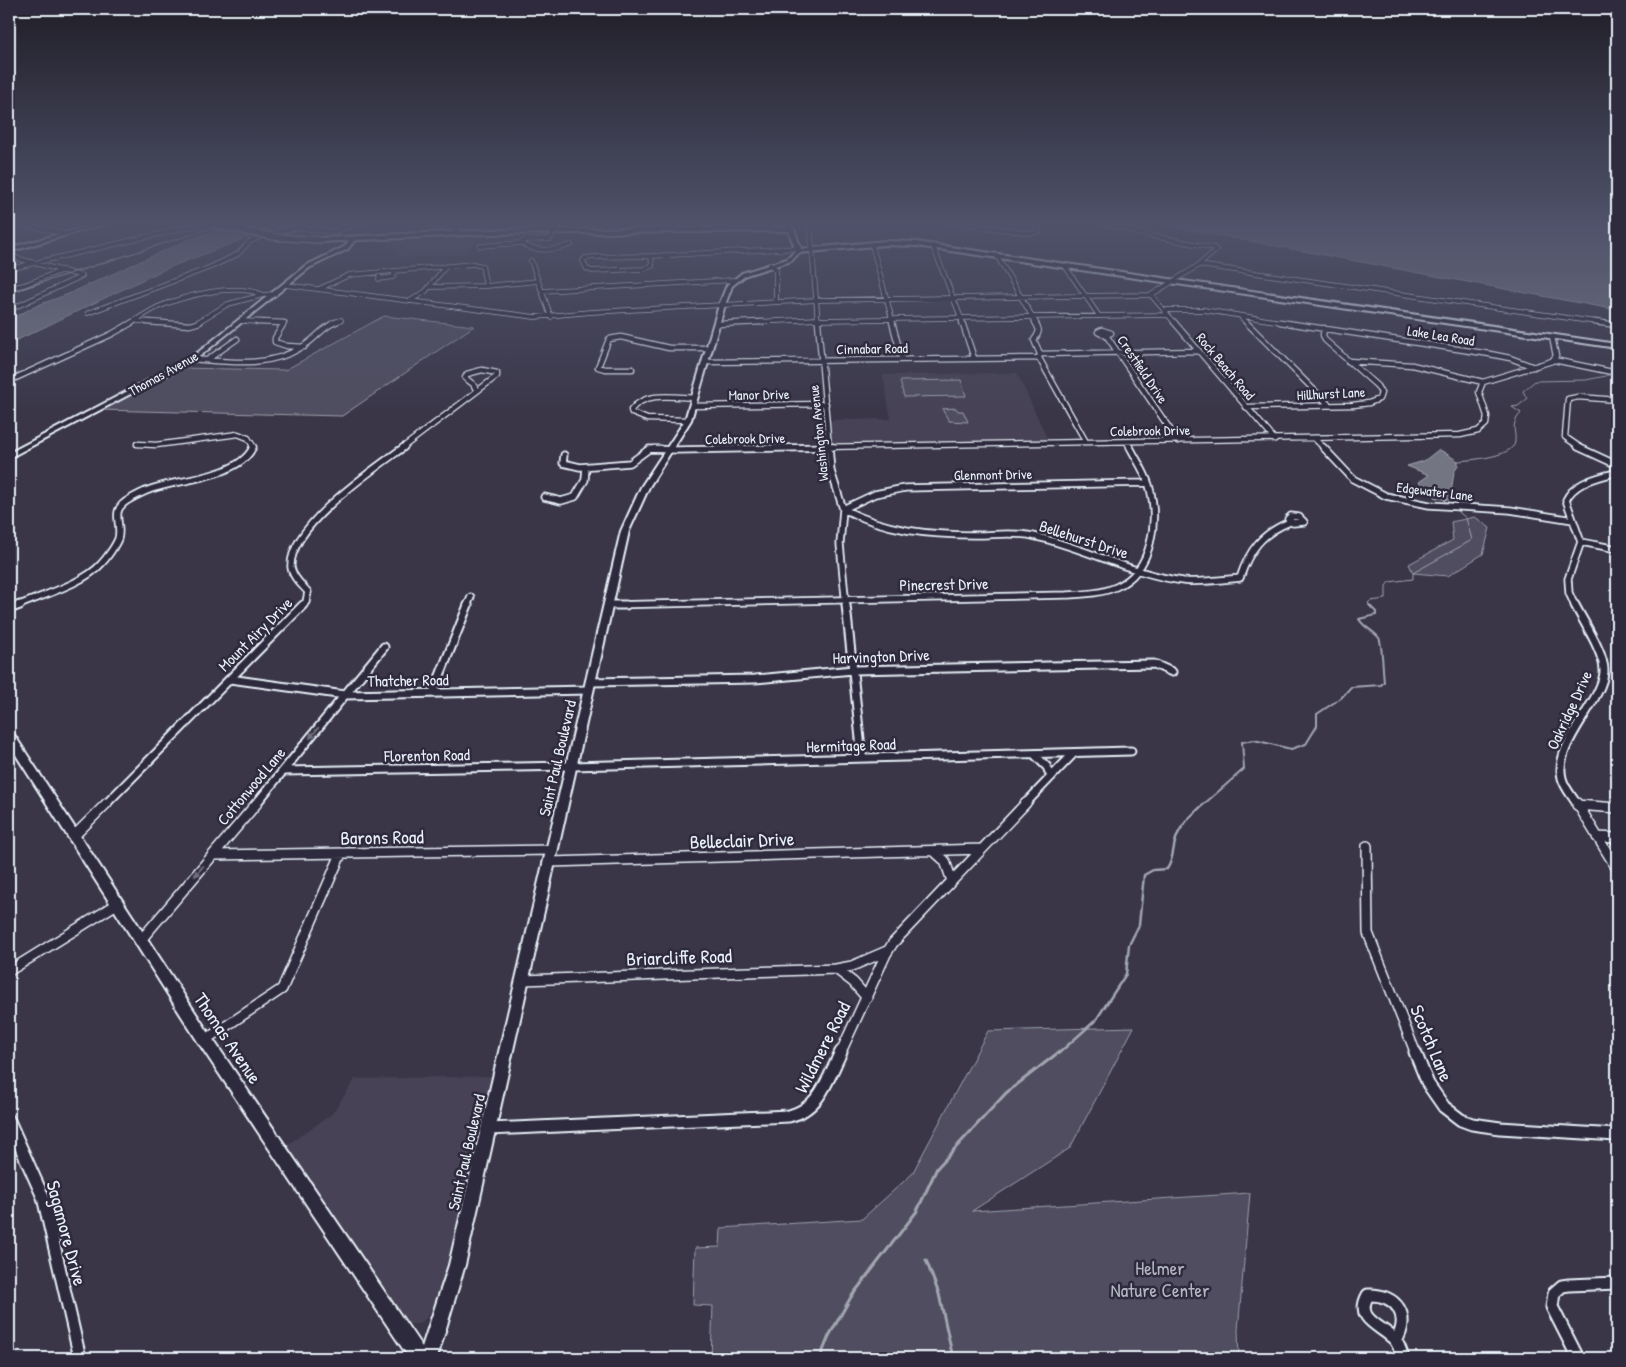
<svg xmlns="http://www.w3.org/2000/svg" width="1626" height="1367" font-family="'Patrick Hand',sans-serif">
  <rect width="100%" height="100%" fill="#3a3648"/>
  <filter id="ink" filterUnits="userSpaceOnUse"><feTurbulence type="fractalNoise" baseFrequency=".02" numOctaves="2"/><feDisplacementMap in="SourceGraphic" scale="10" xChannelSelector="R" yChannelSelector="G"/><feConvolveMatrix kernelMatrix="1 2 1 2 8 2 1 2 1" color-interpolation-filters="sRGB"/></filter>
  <g filter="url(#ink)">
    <path fill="#464354" d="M644 223H695L694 229H642Z
      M481 234 466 253 404 257 399 255 396 249H381L398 238Z
      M1017 373 1049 442 833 445 831 443 830 420 891 419 883 375Z
      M493 1076 440 1294 435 1306 424 1320 418 1324H403L287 1145 332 1114 355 1079Z"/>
    <path fill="#504e5f" stroke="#9ca0ac" d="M384 316 474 326 342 416 98 410 177 368 285 370Z
      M961 380 966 396 904 397 900 381Z
      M956 408 958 411H963L968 422 949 421 942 409Z
      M1475 517 1490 528 1483 554 1448 576 1413 573 1409 564 1453 540 1451 522Z
      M1134 1027 1070 1148 972 1211 1250 1193 1238 1330 1239 1358H711L713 1306 693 1305 695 1248 720 1247 721 1228 862 1219 912 1174 988 1031Z"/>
    <path fill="#737482" stroke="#a2a6b1" d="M238 223H285L282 224 288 227 277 226 163 270 9 344V320L38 305 66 295 185 241Z
      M1153 223H1617V310Z
      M1438 450 1442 451 1458 461V466L1454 472 1450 500 1436 498 1419 482 1429 475 1407 466 1424 461Z"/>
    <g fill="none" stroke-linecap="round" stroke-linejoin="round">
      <path stroke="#a2a6b1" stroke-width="1" d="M286 230 285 234 303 229
        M1617 363V365
        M1458 461C1470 460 1513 457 1515 442 1516 429 1510 425 1521 413L1512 407 1518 406 1527 399 1523 391 1535 381 1586 380 1606 376 1612 373
        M1444 500 1449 504
        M1371 606 1368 603 1370 601 1386 599V586L1389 582 1413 579V573L1472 540 1466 518 1455 509"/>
      <path stroke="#a2a6b1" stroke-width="2" d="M1204 804 1244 769 1242 742 1254 740 1291 749 1306 744 1317 726V714L1341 698 1351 687 1381 685 1384 682C1383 674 1382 641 1379 638 1373 630 1364 628 1359 619L1376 615V612L1369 605"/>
      <path stroke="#a2a6b1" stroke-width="2.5" d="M1058 1054 1096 1020 1126 974 1129 945 1139 925 1144 875 1153 870 1167 869C1174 859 1172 850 1176 839 1180 825 1194 813 1205 803"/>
      <path stroke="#a2a6b1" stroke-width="3" d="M926 1260 939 1294 953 1358
        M820 1358 829 1336 851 1297 917 1211 937 1168 1006 1093 1059 1052"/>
      <g stroke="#e8f1f8" stroke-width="5.5">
        <path id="street-far5" d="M18 223 65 234
          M560 223 550 239 526 240 521 243C535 253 555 250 571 245
          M810 223 818 323
          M953 223 1031 233 1040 231 1035 223
          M1104 223 1138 233 1214 248 1216 250 1199 265 1151 295 1175 323
          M698 230 699 223
          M454 233 461 223
          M872 245 893 323
          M480 246 521 243
          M933 246 963 323
          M9 256 82 276 9 310
          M651 256 652 266 643 269 592 271 587 269 583 261 585 258 594 257Z
          M651 256 799 248
          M997 256 1036 323
          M531 261 551 317
          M770 265 776 269V302
          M1199 265 1603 323
          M1065 266 1099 316
          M9 269 197 225
          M380 272 379 279 393 277 395 271
          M286 285 535 317 591 312 818 300 1151 295
          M429 287 486 286 538 281
          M9 288 24 285 63 270
          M319 289 349 275 473 264 482 266 486 286
          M542 291 734 280
          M410 301 426 291 445 267
          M1164 310H1204L1288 323
          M88 313 211 267 238 254 249 242 262 236 296 227 331 232 360 223
          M1241 317 1247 323
          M819 320 1168 315
          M137 321 163 323
          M241 321 284 323
          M131 323C139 318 148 312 158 307 184 296 236 282 263 295
          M196 323 228 304 263 295 275 294
          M332 323 341 320
          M737 323 819 319"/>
      </g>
      <g stroke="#e8f1f8" stroke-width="7">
        <path id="street-far4" d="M147 322 190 325 200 322
          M257 322 284 323 275 338V342L287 346 304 347
          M818 322 829 448
          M892 322 902 359
          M962 322 974 358
          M1035 322C1040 330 1040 332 1034 340L1040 354 1039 358 1086 442
          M1174 322 1275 440
          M1246 322 1329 405
          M1280 322 1490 354 1510 358 1534 367
          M1594 322 1617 325
          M717 324 763 322
          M1102 330 1111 333 1104 335 1098 332Z
          M1106 335 1178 441
          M1040 354 1199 351
          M193 359C230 362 269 368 302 347 315 340 322 327 336 322
          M207 360 237 339
          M1554 360 1617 373
          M1348 361 1412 365 1483 382
          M705 362 1039 358
          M632 369H605L598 367 609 339 621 337 669 348H709
          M9 381 112 334 133 322
          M692 406 826 404
          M1246 407 1353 405 1369 403 1379 399 1381 393 1377 386 1325 340 1323 335 1324 328
          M688 420 647 419 632 413 631 410C645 391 674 397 695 398
          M1315 439 1324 448
          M1127 442 1130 448
          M137 444 156 445 238 434 248 438 253 446 252 448
          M402 448 497 376V373L482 370 467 374 465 378 473 384 477 391
          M654 448H661
          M768 448 1460 435 1478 431 1486 424 1487 416 1479 392 1483 382 1552 361 1556 356 1552 337
          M1581 448 1565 437 1568 399 1578 397 1617 400"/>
      </g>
      <g stroke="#e8f1f8" stroke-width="9">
        <path id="street-far3" d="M829 447 831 471 843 509 840 544 846 606
          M1323 447 1353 479 1386 496 1429 505 1510 510 1573 520
          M1578 447 1617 465
          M564 455 563 463 580 467 630 463 649 449 677 450 833 447
          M1147 483 905 488 875 494 843 509C886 531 928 535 976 535 995 535 1014 532 1033 536 1084 547 1131 574 1183 581 1202 583 1221 580 1240 578 1249 550 1262 533 1290 522
          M544 497 561 501 575 497 585 480 586 467
          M1291 516 1299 517 1304 522 1293 523 1288 519Z
          M1581 542 1617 549
          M608 605 1066 595C1083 594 1100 594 1116 587 1153 571 1159 520 1149 485 1145 472 1136 459 1130 447
          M17 606C40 596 85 583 101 564 107 558 115 546 118 539 123 522 108 511 130 499 139 494 149 489 158 487 185 479 240 476 253 447
          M302 606 306 602 308 592C302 585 292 577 291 567 289 526 374 469 404 447
          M467 606 471 597
          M1575 606 1569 593 1568 579 1581 542 1566 500C1575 481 1599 478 1617 472"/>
      </g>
      <g stroke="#e8f1f8" stroke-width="11">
        <path id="street-far2" d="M608 605H626
          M846 605 862 758
          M1575 605C1583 621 1605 654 1604 672 1602 702 1553 745 1562 778 1564 787 1572 796 1577 804
          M9 609 20 605
          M230 679 345 695 589 690
          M591 682 755 679 853 670 1154 664 1172 672
          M433 693 468 605
          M1034 754 1047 767 1051 777
          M284 771 572 766 1131 751
          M106 804 303 605
          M256 804 384 647
          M1025 804 1074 753"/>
      </g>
      <g stroke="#e8f1f8" stroke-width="12">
        <path id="street-far1" d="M1577 803 1617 869
          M1577 805 1617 808
          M73 837 107 803
          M1597 837 1617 838
          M1367 846 1368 933 1416 1054
          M934 851 945 861 952 881
          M213 855 552 850
          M550 862 982 849
          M140 941 257 803
          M836 969 852 966 887 951
          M9 971 117 904
          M523 980 836 969 853 982 867 998
          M205 1040 282 989 341 854
          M840 1054 886 954 893 943 1026 803"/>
      </g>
      <g stroke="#e8f1f8" stroke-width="15">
        <path id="street" d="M1415 1052 1428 1084 1444 1107 1461 1120 1472 1124 1500 1128 1617 1135
          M9 1121 43 1197 80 1358
          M489 1129 789 1116C820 1109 828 1078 841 1052
          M1396 1341C1411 1316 1397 1294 1368 1295 1354 1320 1381 1325 1395 1340 1399 1345 1401 1352 1403 1358
          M1578 1358 1552 1307 1554 1293 1562 1286 1569 1285 1617 1283"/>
      </g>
      <g stroke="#e8f1f8" stroke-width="4">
        <path id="secondary" d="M786 223H790L793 230H789Z
          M352 237 356 238 348 249 309 268 195 360 9 458V453L191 358 305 266 344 247Z
          M797 250 801 251 791 261 746 275 732 286 725 305 691 420 649 487 629 531 465 1265 437 1358H409L200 1045 9 744V732L13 733 210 1035 422 1347 449 1265 621 531 641 487 685 420 719 305 727 285 742 273 787 259Z"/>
      </g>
      <g stroke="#e8f1f8" stroke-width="4">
        <path id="primary" d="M99 223H107L9 252V248Z
          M791 227 794 229 801 249 885 241 916 242 1617 344V348L916 246 885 245 799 253 796 251 789 231 487 234 320 242 317 240 320 238 487 230Z"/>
      </g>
      <use href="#street-far5" stroke="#2f2a3d" stroke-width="4"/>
      <use href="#street-far4" stroke="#2f2a3d" stroke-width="4.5"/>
      <use href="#street-far3" stroke="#2f2a3d" stroke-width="5.5"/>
      <use href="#street-far2" stroke="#2f2a3d" stroke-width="7"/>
      <use href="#street-far1" stroke="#2f2a3d" stroke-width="9"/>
      <use href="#street" stroke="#2f2a3d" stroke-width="11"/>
      <use href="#secondary" fill="#2f2a3d" fill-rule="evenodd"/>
      <use href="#primary" fill="#2f2a3d" fill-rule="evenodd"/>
      <path stroke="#e8f1f8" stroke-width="1" d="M9 293 227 223"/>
      <g stroke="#e8f1f8" stroke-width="8" stroke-linecap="butt">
        <path id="primary-bridge" d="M210 224 275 237 320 240"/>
      </g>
      <use href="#primary-bridge" stroke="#2f2a3d" stroke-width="5.5"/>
    </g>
    <defs><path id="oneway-solid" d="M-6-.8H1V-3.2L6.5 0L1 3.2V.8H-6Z" transform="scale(1.25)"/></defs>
    <g fill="#70707e">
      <use href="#oneway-solid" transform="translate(314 733) rotate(129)"/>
      <use href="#oneway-solid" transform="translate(199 871) rotate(130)"/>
    </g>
  </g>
  <linearGradient id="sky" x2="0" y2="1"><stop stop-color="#201e28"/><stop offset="0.54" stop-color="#4f526a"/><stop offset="1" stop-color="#4f526a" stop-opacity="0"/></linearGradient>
  <rect width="1626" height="414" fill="url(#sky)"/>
  <g text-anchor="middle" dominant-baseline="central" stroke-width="5" stroke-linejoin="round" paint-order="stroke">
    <g font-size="14" fill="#e8f1f8" stroke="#2f2a3d">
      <text transform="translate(1441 335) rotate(9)">Lake Lea Road</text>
      <text transform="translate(872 348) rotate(-1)">Cinnabar Road</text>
      <text transform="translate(1226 366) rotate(50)">Rock Beach Road</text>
      <text transform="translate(1143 369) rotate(56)">Crestfield Drive</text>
      <text transform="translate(163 373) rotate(-29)">Thomas Avenue</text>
      <text transform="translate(1331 393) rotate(-3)">Hillhurst Lane</text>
      <text transform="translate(759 394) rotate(-1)">Manor Drive</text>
      <text transform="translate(1150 430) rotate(-1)">Colebrook Drive</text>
      <text transform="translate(818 433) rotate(-96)">Washington Avenue</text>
      <text transform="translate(745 438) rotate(-1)">Colebrook Drive</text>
      <text transform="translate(993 474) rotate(-1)">Glenmont Drive</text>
      <text transform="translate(1435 491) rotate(7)">Edgewater Lane</text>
    </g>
    <g font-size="16" fill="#e8f1f8" stroke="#2f2a3d">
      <text transform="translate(1084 539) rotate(18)">Bellehurst Drive</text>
      <text transform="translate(944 584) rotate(-1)">Pinecrest Drive</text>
      <text transform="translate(255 634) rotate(-45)">Mount Airy Drive</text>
      <text transform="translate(881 656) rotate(-2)">Harvington Drive</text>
      <text transform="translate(408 680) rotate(-1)">Thatcher Road</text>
      <text transform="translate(1569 710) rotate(-65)">Oakridge Drive</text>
      <text transform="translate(851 745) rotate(-2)">Hermitage Road</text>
      <text transform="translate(427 755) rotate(-1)">Florenton Road</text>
      <text transform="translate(557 758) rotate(-77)">Saint Paul Boulevard</text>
      <text transform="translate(251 786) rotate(-50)">Cottonwood Lane</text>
      <text transform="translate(466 1152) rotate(-77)">Saint Paul Boulevard</text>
    </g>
    <g font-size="19" fill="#e8f1f8" stroke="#2f2a3d">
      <text transform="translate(382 837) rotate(-1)">Barons Road</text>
      <text transform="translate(742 840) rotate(-2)">Belleclair Drive</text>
      <text transform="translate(679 957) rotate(-2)">Briarcliffe Road</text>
      <text transform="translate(228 1038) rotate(56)">Thomas Avenue</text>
      <text transform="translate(1432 1043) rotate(67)">Scotch Lane</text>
      <text transform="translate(822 1047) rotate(-63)">Wildmere Road</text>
      <text transform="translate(67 1233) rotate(75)">Sagamore Drive</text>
    </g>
    <g font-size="19" fill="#b3b8c2" stroke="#2f2a3d">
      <text x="1160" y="1268">Helmer<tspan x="1160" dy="22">Nature Center</tspan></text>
    </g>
  </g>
  <rect width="1626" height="1367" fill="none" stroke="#2f2a3d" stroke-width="30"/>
  <rect x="15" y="15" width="1596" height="1337" fill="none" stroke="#e8f1f8" stroke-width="2" filter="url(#ink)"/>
</svg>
